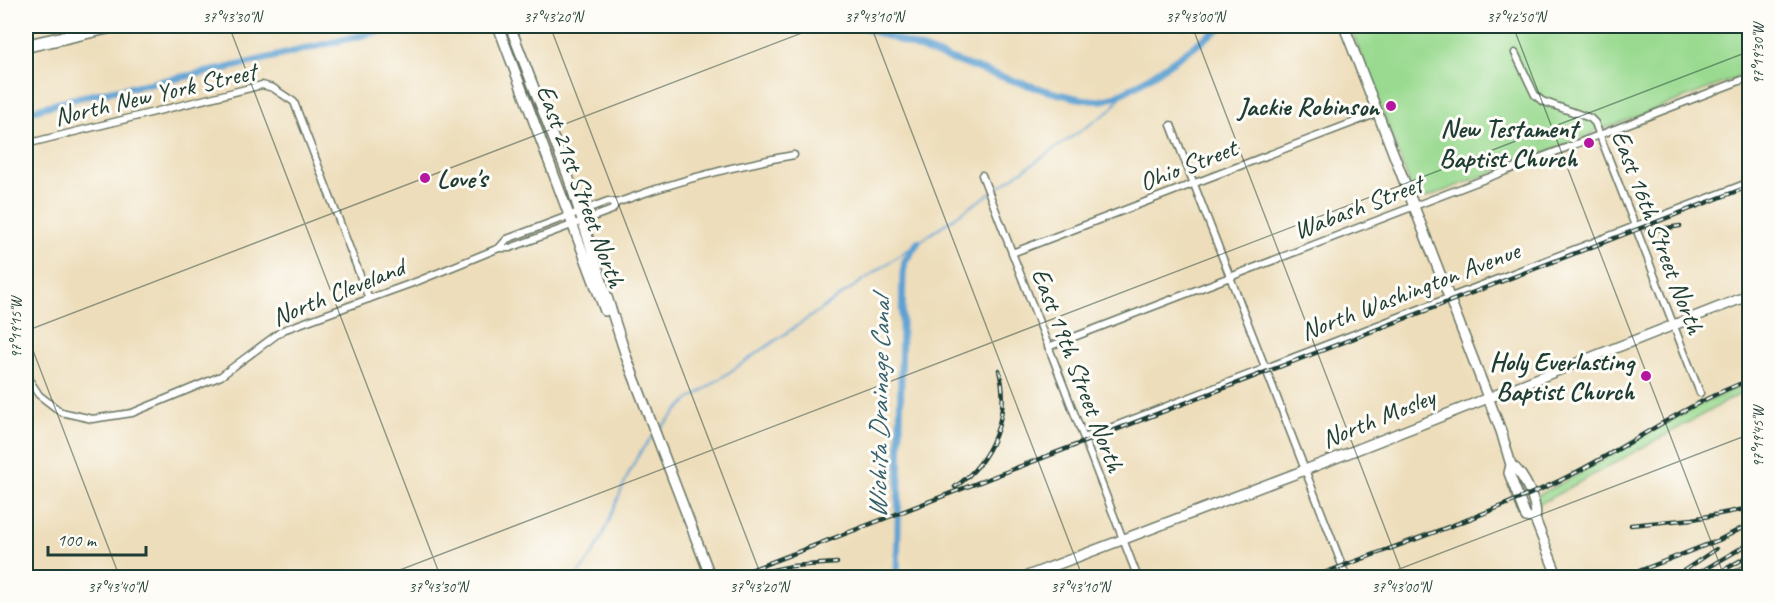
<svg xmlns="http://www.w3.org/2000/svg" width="1775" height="603" font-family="Caveat,sans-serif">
  <rect width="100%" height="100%" fill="#fdfcf7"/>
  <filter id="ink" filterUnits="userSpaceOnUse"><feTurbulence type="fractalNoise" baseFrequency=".0167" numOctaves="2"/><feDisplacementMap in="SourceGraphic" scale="12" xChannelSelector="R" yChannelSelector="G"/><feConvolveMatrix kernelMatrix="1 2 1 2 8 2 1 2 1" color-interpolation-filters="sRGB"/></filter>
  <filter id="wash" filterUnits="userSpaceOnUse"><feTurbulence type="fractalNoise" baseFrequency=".008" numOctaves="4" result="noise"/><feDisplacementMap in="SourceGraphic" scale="24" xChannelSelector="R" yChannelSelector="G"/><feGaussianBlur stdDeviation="1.35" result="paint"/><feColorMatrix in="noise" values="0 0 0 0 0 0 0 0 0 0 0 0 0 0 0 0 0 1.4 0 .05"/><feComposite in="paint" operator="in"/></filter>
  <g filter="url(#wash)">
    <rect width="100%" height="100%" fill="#edddba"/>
    <path fill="#9ada90" stroke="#5c8c62" stroke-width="1.5" d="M1350 26H1749V73L1604 129 1601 127 1590 135 1420 200 1415 198Z
      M1746 385 1747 390 1538 505 1535 497C1607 462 1671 413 1746 385Z"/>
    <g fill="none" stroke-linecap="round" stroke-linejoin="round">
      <path stroke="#5da1d2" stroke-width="2" d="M658 431 686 402 1111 110 1125 91
        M574 578C613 540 616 477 652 437"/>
      <path stroke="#5da1d2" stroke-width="7" d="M860 26C899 40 1073 108 1104 100 1134 93 1194 45 1223 26
        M26 112 81 97 223 69 400 26
        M897 578 903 274 905 261 918 242"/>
    </g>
  </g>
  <g filter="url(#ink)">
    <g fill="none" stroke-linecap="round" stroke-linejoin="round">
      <g stroke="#677563" stroke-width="9">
        <path id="street" d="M1515 53 1535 95 1542 101 1590 118 1595 123 1700 393
          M1171 125 1347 578
          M26 144 262 85 273 88 294 102 369 299
          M982 175 1138 578
          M499 248H510L612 210 616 203
          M1012 253 1378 113
          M1048 347 1750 77
          M26 375 39 395 61 412 92 419 132 413 221 376 283 330 418 281 499 248 507 239 608 201 616 203C675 181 732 166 794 155
          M1084 438 1750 182
          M768 576 769 578
          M1728 578 1750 566"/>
      </g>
      <g stroke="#677563" stroke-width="12">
        <path id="secondary" d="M498 26 605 311
          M510 26 568 176 627 359 711 578
          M1344 26 1501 431 1511 465 1509 473 1526 517 1535 519
          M1511 465C1523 472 1539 505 1535 519L1558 578
          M1022 578 1305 470 1750 295"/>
      </g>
      <g stroke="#677563" stroke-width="15">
        <path id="highway" d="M26 46 114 26"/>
      </g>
      <use href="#street" stroke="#fff" stroke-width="6"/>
      <use href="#secondary" stroke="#fff" stroke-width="9"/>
      <use href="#highway" stroke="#fff" stroke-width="12"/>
      <g stroke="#1f3d34" stroke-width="4.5">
        <path id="rail" d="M1647 231 1680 226
          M955 487C992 461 1011 414 999 370
          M1631 525 1693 519 1750 508
          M763 572 792 566 837 563
          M730 578 1750 186
          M1311 578C1394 546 1481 518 1561 480 1626 449 1682 405 1750 380
          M1621 578 1719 540 1750 524
          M1673 578 1716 549
          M1690 578 1750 543
          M1710 578 1750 555"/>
      </g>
      <use href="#rail" stroke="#fdfcf7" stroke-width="2" stroke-dasharray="7" stroke-linecap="butt"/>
    </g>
  </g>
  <path fill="none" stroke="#1f3d34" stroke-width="1.5" stroke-opacity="0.45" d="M229 26 441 578M550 26 762 578M871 26 1083 578M1192 26 1404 578M1513 26 1725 578M26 331 820 26M26 332 120 578M379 578 1750 51M1376 578 1750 434"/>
  <g fill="#b5179e" stroke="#fdfcf7" stroke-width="2">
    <circle cx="1391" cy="106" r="6"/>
    <circle cx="1589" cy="143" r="6"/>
    <circle cx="425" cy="178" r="6"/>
    <circle cx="1646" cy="376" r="6"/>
  </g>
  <g text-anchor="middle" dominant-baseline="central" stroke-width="6" stroke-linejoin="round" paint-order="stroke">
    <g font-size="26" fill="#1f3d34" stroke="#fdfcf7">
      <text transform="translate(155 94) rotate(-13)">North New York Street</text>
      <text transform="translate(1188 165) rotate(-21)">Ohio Street</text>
      <text transform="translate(581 186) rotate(70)">East 21st Street North</text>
      <text transform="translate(1358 207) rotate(-21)">Wabash Street</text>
      <text transform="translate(1658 232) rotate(69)">East 16th Street North</text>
      <text transform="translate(1410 291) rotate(-21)">North Washington Avenue</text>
      <text transform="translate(338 292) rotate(-22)">North Cleveland</text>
      <text transform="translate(1078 370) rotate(69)">East 19th Street North</text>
      <text transform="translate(1378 418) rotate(-22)">North Mosley</text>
    </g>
    <g font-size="26" font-weight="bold" fill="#1f3d34" stroke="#fdfcf7" text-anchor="end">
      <text x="1379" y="106">Jackie Robinson</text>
      <text x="1577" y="128">New Testament<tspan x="1577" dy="30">Baptist Church</tspan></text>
      <text x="437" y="178" text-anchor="start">Love's</text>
      <text x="1634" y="361">Holy Everlasting<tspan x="1634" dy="30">Baptist Church</tspan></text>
    </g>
    <g font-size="27" font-style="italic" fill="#35606b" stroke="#fdfcf7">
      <text transform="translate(879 408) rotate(-89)">Wichita Drainage Canal</text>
    </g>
  </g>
  <rect width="1775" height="603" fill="none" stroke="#fdfcf7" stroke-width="66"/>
  <path d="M48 546v9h98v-9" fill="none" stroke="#1f3d34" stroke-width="3"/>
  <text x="57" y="546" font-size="18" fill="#1f3d34" stroke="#fdfcf7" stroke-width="4.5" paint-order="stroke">100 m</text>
  <rect x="33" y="33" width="1709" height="537" fill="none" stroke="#1f3d34" stroke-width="2"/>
  <g font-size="15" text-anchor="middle" fill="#1f3d34">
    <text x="232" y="22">37°43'30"N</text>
    <text x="553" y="22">37°43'20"N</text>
    <text x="874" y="22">37°43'10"N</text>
    <text x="1195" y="22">37°43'00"N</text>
    <text x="1516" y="22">37°42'50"N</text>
    <text transform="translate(1758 54) rotate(-90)" y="5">97°19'30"W</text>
    <text transform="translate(16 328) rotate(-90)" y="5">97°19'15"W</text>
    <text transform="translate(1758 437) rotate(-90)" y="5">97°19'45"W</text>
    <text x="117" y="592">37°43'40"N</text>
    <text x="438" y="592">37°43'30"N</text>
    <text x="759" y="592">37°43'20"N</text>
    <text x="1080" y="592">37°43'10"N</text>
    <text x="1401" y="592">37°43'00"N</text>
  </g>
</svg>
